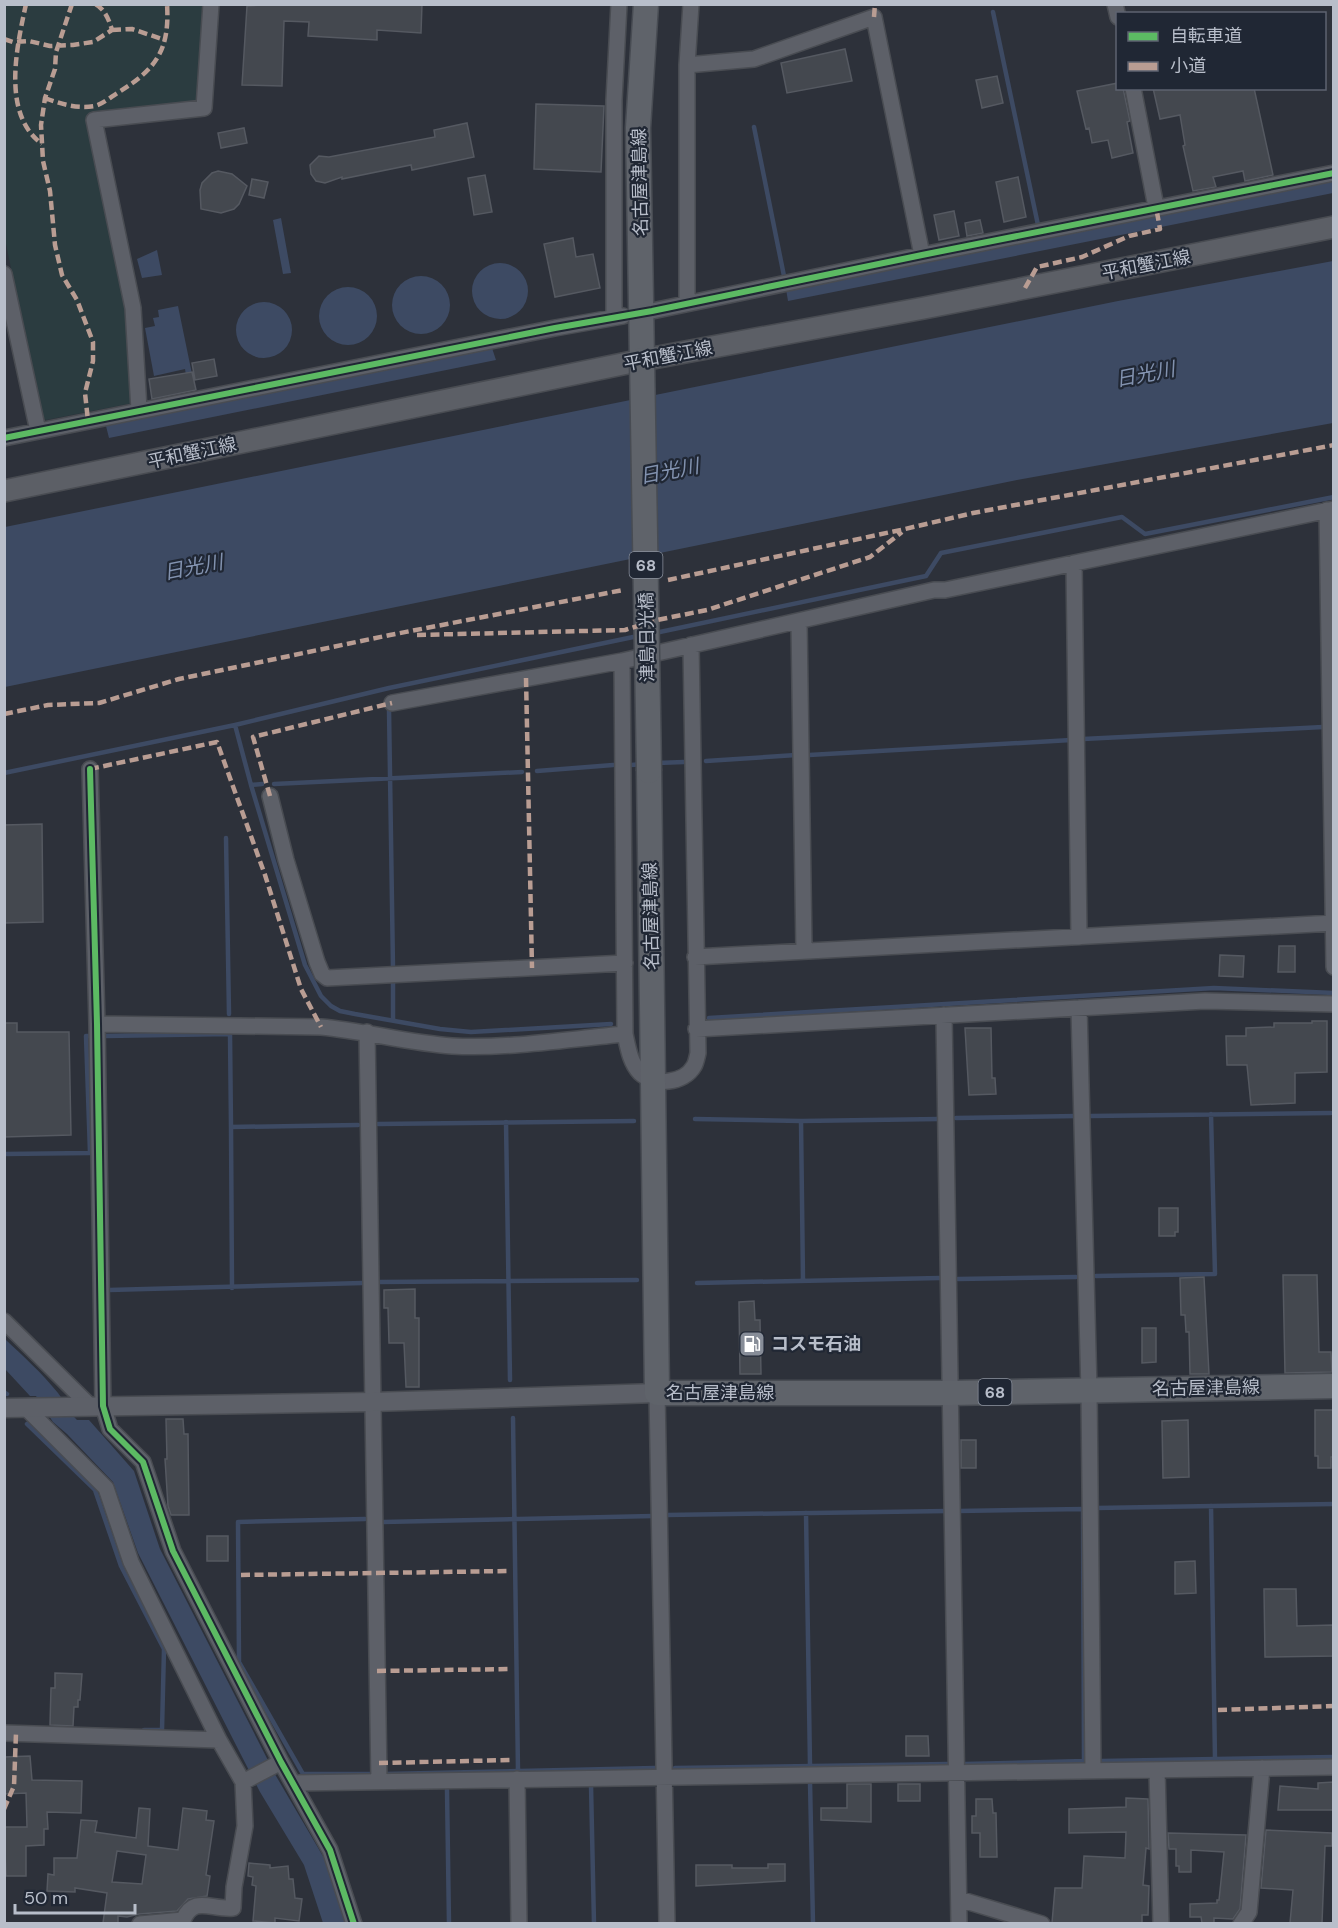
<svg xmlns="http://www.w3.org/2000/svg" width="1338" height="1928" font-family="'DM Sans','Noto Sans JP',sans-serif">
  <rect width="100%" height="100%" fill="#2d313a"/>
  <path fill="#2b3c40" d="M4 5H206L199 102 194 106 87 115 125 290 133 403 46 420 41 416 5 239Z"/>
  <path fill="#3d4a63" d="M1333 180V193L788 301 786 289Z
    M281 218 291 273 283 274 273 220Z
    M157 250 162 275 142 278 137 259Z
    M1333 261V423L1017 480 5 687V527L1118 301Z
    M472 291a28 28 0 1 1 56 0a28 28 0 1 1-56 0Z
    M392 305a29 29 0 1 1 58 0a29 29 0 1 1-58 0Z
    M319 316a29 29 0 1 1 58 0a29 29 0 1 1-58 0Z
    M236 330a28 28 0 1 1 56 0a28 28 0 1 1-56 0Z
    M178 306 192 374 186 375 185 369 154 376 145 328 155 326 153 318 159 317 158 310Z
    M492 348 496 360 109 438 106 426Z
    M5 1339C23 1356 42 1373 58 1393 65 1402 69 1412 77 1420H89L134 1471 160 1549 276 1776 324 1858 345 1923H323L304 1865 260 1792 138 1553 113 1482 67 1434 53 1422 36 1396H30L5 1369Z"/>
  <g fill="none" stroke-linecap="round" stroke-linejoin="round">
    <path stroke="#3d4a63" stroke-width="4.5" d="M993 12 1038 225
      M754 127 784 276
      M655 633 926 576 941 553 1122 517 1145 534 1334 497
      M389 709 393 968
      M235 725 251 785 305 965 321 996 331 1006 340 1011 355 1014 440 1029 471 1032 611 1024
      M1083 739 1323 727
      M809 755 1071 740
      M706 761 796 755
      M657 763 684 762
      M631 765 643 764
      M537 771 613 765
      M4 773 235 725 389 688 638 636
      M274 784 522 772
      M251 785 262 784
      M226 838 229 1014
      M393 982V1020
      M709 1018 1214 988 1334 993
      M105 1036 230 1034 231 1127 358 1125
      M1091 1116 1331 1113
      M956 1118 1076 1116
      M695 1119 801 1121 939 1119
      M801 1121 803 1281
      M506 1122 510 1380
      M378 1124 634 1121
      M231 1127 232 1288
      M4 1154 90 1153 86 1036H90
      M1096 1276 1215 1274 1211 1114
      M958 1279 1076 1277
      M378 1282 637 1280
      M697 1283 940 1278
      M109 1290 362 1283
      M4 1392 7 1394
      M513 1418 518 1771
      M27 1424 95 1490 121 1566 164 1649 162 1730H144
      M1211 1506 1215 1759
      M1096 1508 1334 1504
      M1083 1509 1084 1761
      M958 1511 1084 1509
      M806 1513 810 1765
      M666 1515 947 1511
      M365 1519 238 1522 239 1662 303 1774H373
      M383 1522 653 1516
      M1102 1761 1334 1757
      M965 1764 1085 1761
      M675 1768 948 1764
      M385 1774 655 1768
      M810 1782 813 1924
      M591 1785 594 1924
      M447 1790 449 1924"/>
  </g>
  <path fill="#44484f" stroke="#555961" stroke-width="1.5" fill-rule="evenodd" d="M282 4H422L421 33 377 30V40L308 36 309 22 284 21 282 86 242 85 247 6Z
    M845 49 852 81 787 93 781 63Z
    M997 76 1003 103 982 108 976 80Z
    M1118 83V88H1123L1130 121 1127 122 1133 153 1112 158 1108 140 1092 143 1089 128 1086 129 1077 91Z
    M1153 88H1254L1273 175 1245 181 1243 171 1213 177 1216 187 1193 191 1183 146 1185 145 1180 115 1160 119Z
    M536 104 604 106 601 172 534 169Z
    M467 123 474 157 412 170 411 165 342 179V177L325 183 316 181 311 174 310 165 319 156 329 157 435 137 434 130Z
    M244 128 247 143 221 148 218 133Z
    M218 171 232 174 247 186 239 204 234 209 221 213 201 209 200 190 202 183 212 173Z
    M485 175 492 212 474 215 468 178Z
    M1018 177 1026 217 1004 222 996 182Z
    M252 179 268 182 264 198 249 195Z
    M954 211 959 236 939 240 934 215Z
    M980 220 983 233 967 236 965 223Z
    M573 238 576 257 593 254 600 288 555 297 544 244Z
    M214 359 217 376 195 380 192 363Z
    M192 372 196 390 152 399 149 379Z
    M42 824 43 922 4 923V825Z
    M1279 946H1295V972H1278Z
    M1220 955 1244 956 1243 977 1219 976Z
    M1312 1021H1327V1072L1295 1073V1103L1251 1105 1247 1065H1227L1226 1036H1246V1028L1274 1027V1023H1312Z
    M4 1023H17V1032H69L71 1135 4 1137Z
    M965 1028H991L992 1078H995L996 1094 969 1095Z
    M1159 1208H1178V1232H1175V1236H1159Z
    M1283 1275H1317L1319 1352H1331L1332 1372 1285 1373Z
    M1204 1277 1209 1374H1190L1189 1332H1186L1185 1315H1181L1180 1278Z
    M415 1289V1318H419V1387H406L404 1343H389L388 1308H384V1290Z
    M754 1301 755 1320H760L761 1374H740L739 1302Z
    M1142 1328H1156V1362L1142 1363Z
    M1315 1410H1334V1457H1331V1468H1318V1456H1315Z
    M166 1419H183L184 1434H188L189 1515H171L168 1506 165 1459H167Z
    M1188 1420 1189 1477 1163 1478 1162 1421Z
    M961 1440H976V1468H961Z
    M207 1536H228V1561H207Z
    M1195 1561 1196 1593 1175 1594V1562Z
    M1264 1589H1296L1297 1626 1333 1625V1656L1265 1657Z
    M55 1673 82 1674 80 1700H78V1707H74L73 1726 50 1725 51 1688H55Z
    M906 1736H928L929 1756H906Z
    M30 1756 32 1780 82 1781 81 1813 47 1812 48 1829H44V1845L26 1846V1876H6L4 1827H27L26 1793 4 1794V1757Z
    M1334 1782V1810H1278L1280 1786 1318 1789V1783Z
    M847 1784H871V1822L821 1820V1808H847Z
    M898 1784H920V1801H898Z
    M1126 1798 1148 1799 1149 1849 1146 1848 1143 1885 1149 1886 1148 1915H1142V1923H1052L1055 1888H1082L1084 1856 1125 1858 1126 1832 1069 1833V1809L1126 1807Z
    M976 1799H992L993 1813H996L997 1857H980V1833H972V1816H976Z
    M139 1808 150 1809 148 1846 178 1850 183 1808 207 1811 206 1820 214 1821 206 1875 210 1876 207 1896 188 1899 177 1911 139 1914 127 1917 118 1916V1923H103L107 1893 75 1888V1892L47 1891 48 1874 54 1875V1858H77L81 1820 97 1821 95 1832 136 1838ZM117 1851 146 1855 142 1884 112 1882Z
    M1266 1830 1332 1833V1846H1325L1322 1923H1290L1293 1890 1261 1888Z
    M1168 1833 1246 1835 1240 1909 1233 1919 1214 1918V1923H1202L1201 1917H1190V1904L1217 1903V1900H1219L1224 1852 1191 1850V1872H1179V1866H1176V1849H1169Z
    M249 1863 270 1865V1868L288 1866 289 1879H293L295 1898 302 1899 299 1921 275 1918V1923L253 1921 256 1886 252 1885 253 1877 248 1876Z
    M768 1864H785V1881L696 1886V1865H732V1868H768Z"/>
  <g fill="none" stroke-linecap="round" stroke-linejoin="round">
    <g stroke="#494c52" stroke-width="18">
      <path id="minor" d="M1115 4 1118 17
        M687 65 754 59 874 17 922 255
        M1133 88 1156 207
        M4 274 38 431
        M687 303V65L691 4
        M652 311 922 255 1334 173
        M614 317V100L619 4
        M139 410 133 308 94 120 204 108 211 4
        M4 438 555 328 623 316
        M1327 510 1334 967
        M1074 563 1079 937
        M799 622 804 950
        M622 661 625 1034C628 1048 630 1062 640 1073 654 1086 684 1084 694 1066 696 1063 697 1057 698 1053L691 645
        M392 703 622 661 934 590H945L1334 509
        M90 769 97 1024 103 1406 110 1429 143 1462 173 1551 281 1762 330 1850 354 1924
        M270 796 286 860 317 962 322 974 327 978 625 963
        M695 957 1334 923
        M1079 1008 1089 1391 1093 1771
        M944 1015 959 1924
        M97 1024 321 1027C365 1031 408 1043 452 1046 509 1049 568 1039 625 1034
        M696 1029 1205 1001 1334 1004
        M367 1032 379 1781
        M4 1321 91 1407
        M657 1393 667 1924
        M25 1407 106 1488 131 1562 219 1740 243 1782 245 1826 234 1887 233 1908C211 1910 194 1895 183 1920L140 1924
        M4 1733 219 1740
        M1157 1770 1161 1924
        M517 1779 519 1924
        M243 1782 281 1762
        M293 1783 1334 1767
        M959 1899 1042 1924
        M1241 1924 1249 1912 1262 1768"/>
    </g>
    <g stroke="#494c52" stroke-width="21">
      <path id="tertiary" d="M4 1408 372 1402 657 1393"/>
    </g>
    <g stroke="#494c52" stroke-width="24">
      <path id="secondary" d="M4 491 642 360 924 308 1334 227"/>
    </g>
    <g stroke="#484c53" stroke-width="27">
      <path id="primary" d="M642 360 638 128 646 4
        M649 771 657 1393H951L1334 1386"/>
    </g>
    <use href="#minor" stroke="#5d6068" stroke-width="15"/>
    <use href="#tertiary" stroke="#5d6068" stroke-width="18"/>
    <use href="#secondary" stroke="#5c5f66" stroke-width="21"/>
    <use href="#primary" stroke="#5f636a" stroke-width="24"/>
    <g stroke="#484c53" stroke-width="27" stroke-linecap="butt">
      <path id="primary-bridge" d="M642 360 649 771"/>
    </g>
    <use href="#primary-bridge" stroke="#5f636a" stroke-width="24"/>
    <path stroke="#b99d93" stroke-width="4.5" stroke-dasharray="9 4.5" stroke-linecap="butt" d="M26 4C17 46 1 114 42 144
      M72 4 56 52 55 69 45 98 41 125 43 161 50 191 55 245 62 275 77 300 93 342V361L85 393 88 421
      M874 17 875 4
      M112 30 132 29 165 40
      M4 39 13 42 29 41 50 46 73 45 93 42 112 30C109 20 105 9 95 4
      M45 98C61 104 77 109 95 106 103 104 112 96 119 92 156 69 170 50 167 4
      M1025 288 1037 267 1082 257 1129 236 1160 229 1156 207
      M668 580 905 529 973 513 1334 445
      M417 635 625 630 657 620 707 610 870 557 902 532
      M526 678 532 968
      M4 714 48 705 99 703 179 679 390 635 623 590
      M90 769 217 742 265 875 301 989 321 1027
      M270 796 253 737 392 703
      M241 1575 509 1571
      M377 1671 510 1669
      M1218 1710 1334 1706
      M379 1763 511 1760
      M4 1809 14 1786 16 1733"/>
    <g stroke="#202734" stroke-width="10">
      <path id="cycleway" d="M4 438 555 328 652 311 922 255 1334 173
        M90 769 97 1024 103 1406 110 1429 143 1462 173 1551 281 1762 330 1850 354 1924"/>
    </g>
    <use href="#cycleway" stroke="#5cba63" stroke-width="6"/>
  </g>
  <defs>
    <g id="fuel-square" transform="scale(1.35)"><rect x="-9" y="-9" width="18" height="18" rx="4" fill="#878d98" stroke="#202734"/><path d="M-5.5-6h7V0h2V4h1.3V-2.5L3-4.5l.8-.8L6-3V5H2.5V1h-1V6h-7ZM-4.2-4.7v3.2H.2V-4.7Z" fill="#fff"/></g>
  </defs>
  <g fill-rule="evenodd">
    <use href="#fuel-square" x="752" y="1344"/>
  </g>
  <g text-anchor="middle" dominant-baseline="central" stroke-width="4.5" stroke-linejoin="round" paint-order="stroke">
    <g fill="#202734" stroke="#8a919d" stroke-width="1.5">
      <rect x="629.5" y="552" width="33" height="26" rx="4.5"/>
      <rect x="978.5" y="1379" width="33" height="26" rx="4.5"/>
    </g>
    <g font-size="16" font-weight="bold" fill="#b8beca">
      <text x="646" y="565">68</text>
      <text x="995" y="1392">68</text>
    </g>
    <g font-size="18" fill="#b8beca" stroke="#202734">
      <text transform="translate(640 182) rotate(-91)">名古屋津島線</text>
      <text transform="translate(1146 265) rotate(-11)">平和蟹江線</text>
      <text transform="translate(668 356) rotate(-11)">平和蟹江線</text>
      <text transform="translate(192 453) rotate(-12)">平和蟹江線</text>
      <text transform="translate(647 637) rotate(-91)">津島日光橋</text>
      <text transform="translate(651 916) rotate(-91)">名古屋津島線</text>
      <text transform="translate(1206 1388) rotate(-1)">名古屋津島線</text>
      <text x="720" y="1393">名古屋津島線</text>
    </g>
    <g font-size="18" font-weight="bold" fill="#b8beca" stroke="#202734" text-anchor="start">
      <text x="771" y="1344">コスモ石油</text>
    </g>
    <g font-size="20" font-style="italic" fill="#8292af" stroke="#202734">
      <text transform="translate(1145 374) rotate(-11)">日光川</text>
      <text transform="translate(669 471) rotate(-11)">日光川</text>
      <text transform="translate(193 567) rotate(-11)">日光川</text>
    </g>
  </g>
  <rect width="1338" height="1928" fill="none" stroke="#b8beca" stroke-width="12"/>
  <rect x="1116" y="12" width="210" height="78" fill="#202734" stroke="#5d6370" stroke-width="1.5"/>
  <rect x="1128" y="32" width="30" height="9" fill="#5cba63" stroke="#5d6370" stroke-width="1.5"/>
  <text x="1170" y="42" font-size="18" fill="#b8beca">自転車道</text>
  <rect x="1128" y="62" width="30" height="9" fill="#b99d93" stroke="#5d6370" stroke-width="1.5"/>
  <text x="1170" y="72" font-size="18" fill="#b8beca">小道</text>
  <path d="M15 1904v9h120v-9" fill="none" stroke="#b8beca" stroke-width="3"/>
  <text x="24" y="1904" font-size="18" fill="#b8beca" stroke="#202734" stroke-width="4.5" paint-order="stroke">50 m</text>
</svg>
